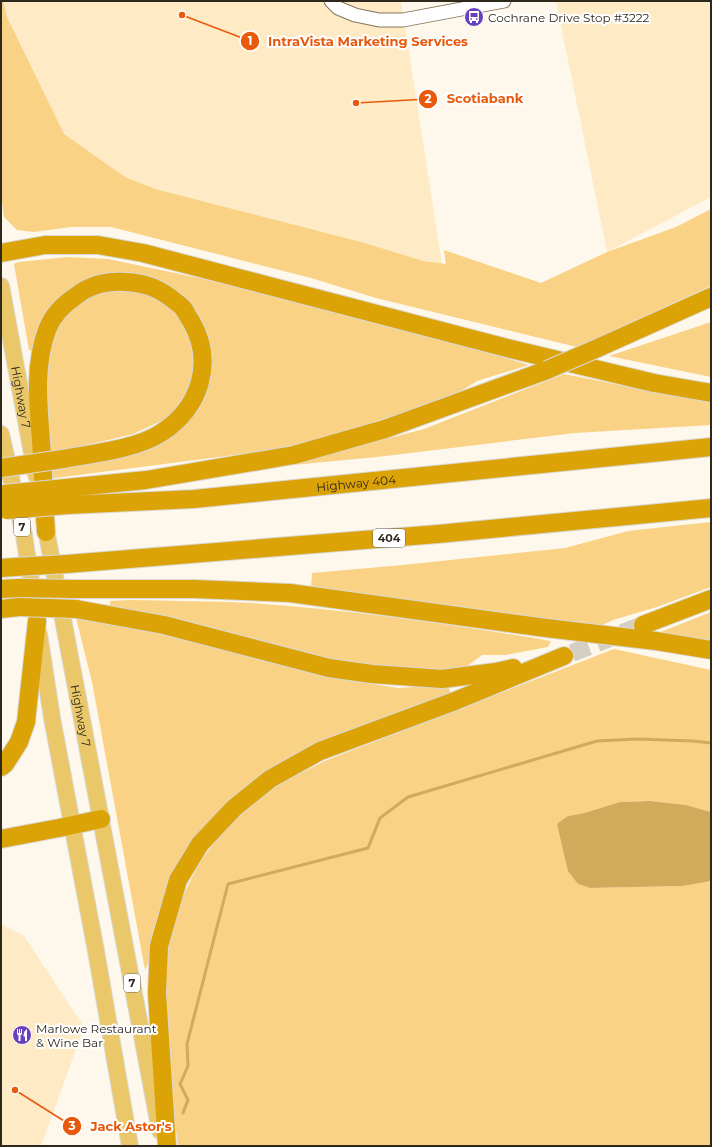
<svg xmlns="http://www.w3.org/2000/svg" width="712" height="1147" font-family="Montserrat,sans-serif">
  <rect width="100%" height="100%" fill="#fef8ec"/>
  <path fill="#feeac5" d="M1 1H401L442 264 308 240 81 166 12 55Z
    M556 1H711V197L607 252Z
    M1 924 24 936 84 1027 41 1146H1Z"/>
  <path fill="#f9d286" d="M1 1H3L7 17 64 134 125 177 155 189 361 242 423 261 446 264 444 250 541 283 607 252 676 227 711 209V286L577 347 376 298 311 278 111 227H71L34 232 17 230 4 217 1 194Z
    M68 257 108 259 204 279 438 338 529 365 477 381 453 396 326 438 266 451 47 479 45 467 138 449 207 376 175 294 82 284 35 351 29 350 14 264 18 262Z
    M106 289 135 290 161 300 178 314 188 328 194 351 195 370 190 391 172 416 133 434 70 449 47 453V359L53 332 63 316 82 299Z
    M711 322V377L609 356Z
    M564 374 691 399 711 401V425L575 433 377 457 282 466 424 429Z
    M711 522V587L657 607 613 620 596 628 311 588 312 573 403 565 565 548 628 531Z
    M131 600C171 601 211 601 252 603 352 610 452 624 551 641L548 647 506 655H482L462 670 410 673 340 665 110 608V601Z
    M711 612V642L653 635Z
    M76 618 132 627 336 678 398 688 448 685 451 695 336 740 186 853 152 956 145 970 92 682Z
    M614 649 711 670V812L686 805 650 801 620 802 584 813 568 816 578 884 590 888 683 886 711 881V1146H178L173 1107 165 987 167 949 181 900 198 865 223 830 254 800 287 780 327 760Z"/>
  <path fill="#d1aa5b" d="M650 801 686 805 711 812V881L683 886 590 888 578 884 568 871 557 824 568 816 584 813 620 802Z"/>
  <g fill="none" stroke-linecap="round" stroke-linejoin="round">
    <path stroke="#d1aa5b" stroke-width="3" d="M183 1113 188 1100 180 1084 188 1066 187 1044 228 884 368 848 380 818 408 797 597 741 637 739 693 741 711 743"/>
    <path stroke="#d4cec3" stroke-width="18" stroke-dasharray="18 9" stroke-linecap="butt" d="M572 653 643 625"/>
    <g stroke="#84755b" stroke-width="15">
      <path id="minor" d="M331 1 338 8 355 15 379 20H403L504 1"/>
    </g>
    <g stroke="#d9d8d6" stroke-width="18">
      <g id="major">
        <path id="s1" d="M1 286 36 475"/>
        <path d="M1 434 24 535 34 601"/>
        <path id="s2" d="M44 519 160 1131"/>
        <path d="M39 634 52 718 96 951 130 1146"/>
      </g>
    </g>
    <g stroke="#d9d8d6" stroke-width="20">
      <g id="highway">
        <path d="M1 253 45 245H98L143 253 511 349 654 383 711 393"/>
        <path d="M600 347 711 297"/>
        <path d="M66 488 146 480 294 455 385 429 547 370"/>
        <path id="s3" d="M68 505 194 499 711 447"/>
        <path d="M46 532C44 502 43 471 41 440 38 404 34 365 47 330 52 316 64 304 76 296 91 284 107 281 125 282 144 283 156 287 171 298 174 301 180 304 183 308 186 312 188 317 191 321 215 362 200 408 161 433 137 449 91 454 63 459"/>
        <path d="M67 564 438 534 711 508"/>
        <path d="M1 568 15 567"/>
        <path d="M1 589 19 588"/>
        <path d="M74 589H194L290 593 546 628 656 641 711 650"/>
        <path d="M1 609 19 607"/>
        <path d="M76 609 164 625 329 668 372 674 442 679 496 672 513 668"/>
        <path d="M643 625 711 599"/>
        <path d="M1 767 5 764 19 742 26 722 37 621"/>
        <path d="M1 839 59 828 101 819"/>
        <path d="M167 1146 157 993 159 946 178 880 200 844 234 808 270 779 320 751 455 701 564 656"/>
      </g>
    </g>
    <use href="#minor" stroke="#fff" stroke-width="13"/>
    <use href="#major" stroke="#eac86a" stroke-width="16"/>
    <use href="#highway" stroke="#dca306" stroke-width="18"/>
    <g stroke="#d9d8d6" stroke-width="20" stroke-linecap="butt">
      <path id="highway-bridge" d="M547 370 600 347
        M1 468 63 459
        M4 494 66 488
        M6 510 68 505
        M15 567 67 564
        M19 588 74 589
        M19 607 76 609"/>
    </g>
    <use href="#highway-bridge" stroke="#dca306" stroke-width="18"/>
  </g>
  <defs>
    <g id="bus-disc" transform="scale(1)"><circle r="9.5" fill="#6741b9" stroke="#fff"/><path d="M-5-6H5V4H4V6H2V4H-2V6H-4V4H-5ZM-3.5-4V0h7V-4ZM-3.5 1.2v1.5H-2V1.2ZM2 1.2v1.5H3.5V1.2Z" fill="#fff"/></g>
    <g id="restaurant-disc" transform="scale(1)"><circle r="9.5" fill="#6741b9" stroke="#fff"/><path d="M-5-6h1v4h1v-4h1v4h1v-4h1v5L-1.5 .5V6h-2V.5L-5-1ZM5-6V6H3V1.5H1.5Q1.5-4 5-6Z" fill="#fff"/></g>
  </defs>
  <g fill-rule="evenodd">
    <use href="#bus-disc" x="474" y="17"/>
    <use href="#restaurant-disc" x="22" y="1035"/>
  </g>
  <g text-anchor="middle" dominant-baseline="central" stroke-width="4" stroke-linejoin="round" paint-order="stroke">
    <g fill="#fff" stroke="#6d6861" stroke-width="1">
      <rect x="14" y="518" width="16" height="18" rx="3"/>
      <rect x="373" y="529" width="32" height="18" rx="3"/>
      <rect x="124" y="974" width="16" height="18" rx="3"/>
    </g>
    <g font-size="11" font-weight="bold" fill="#2e281d">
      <text x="22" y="527">7</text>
      <text x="389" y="538">404</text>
      <text x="132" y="983">7</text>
    </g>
    <g font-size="12" fill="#2e281d" stroke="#fff" text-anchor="start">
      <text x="488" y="17">Cochrane Drive Stop #3222</text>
      <text x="36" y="1028">Marlowe Restaurant<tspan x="36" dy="14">&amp; Wine Bar</tspan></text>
    </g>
    <g font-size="12" fill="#2e281d" stroke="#fff">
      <text stroke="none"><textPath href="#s1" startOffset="113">Highway 7</textPath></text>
      <text stroke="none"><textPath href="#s3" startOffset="289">Highway 404</textPath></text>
      <text stroke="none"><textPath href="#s2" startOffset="200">Highway 7</textPath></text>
    </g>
  </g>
  <path fill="none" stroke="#e8590c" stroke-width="1.5" d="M182 15L250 41M356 103L428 99M15 1090L72 1126"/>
  <g fill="#e8590c" stroke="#fff" stroke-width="1.5">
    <circle cx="182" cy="15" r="4"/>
    <circle cx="356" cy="103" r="4"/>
    <circle cx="15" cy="1090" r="4"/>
    <circle cx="250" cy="41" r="10"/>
    <circle cx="428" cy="99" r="10"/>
    <circle cx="72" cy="1126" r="10"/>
  </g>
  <g font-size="12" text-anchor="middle" font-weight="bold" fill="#fff">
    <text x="250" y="45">1</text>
    <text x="428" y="103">2</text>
    <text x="72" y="1130">3</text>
  </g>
  <g font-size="13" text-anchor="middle" font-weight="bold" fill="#e8590c" stroke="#fff" stroke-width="4" stroke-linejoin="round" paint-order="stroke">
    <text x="368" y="46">IntraVista Marketing Services</text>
    <text x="485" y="103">Scotiabank</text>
    <text x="131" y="1131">Jack Astor's</text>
  </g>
  <rect width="712" height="1147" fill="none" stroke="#2e281d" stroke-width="4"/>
</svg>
